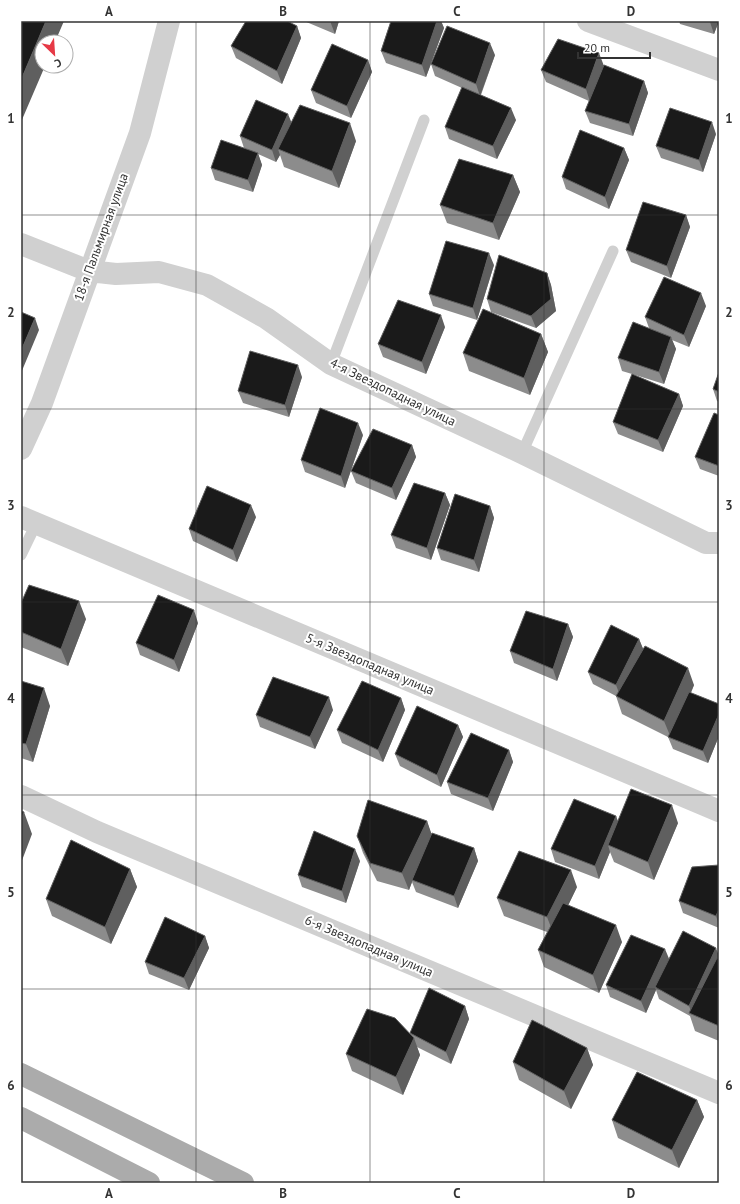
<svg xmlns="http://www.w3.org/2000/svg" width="740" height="1204" font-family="'PT Sans',sans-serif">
  <rect width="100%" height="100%" fill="#fff"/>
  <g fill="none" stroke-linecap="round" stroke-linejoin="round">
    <path stroke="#d0d0d0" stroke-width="11" d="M331 364 424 120
      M522 453 613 251
      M21 555 36 524"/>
    <path stroke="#d0d0d0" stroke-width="22" d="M588 21 719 70
      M21 244 89 271 116 274 159 272 207 285 266 318 331 364 522 453 706 543H719
      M21 449 42 403 140 133 169 21
      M21 517 719 811
      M21 796 97 832 719 1093"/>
    <path stroke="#ababab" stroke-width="22" d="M21 1074 243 1183
      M21 1118 149 1183"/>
  </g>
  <path fill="#8c8c8c" d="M304 21H339L335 34Z
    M391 21H441L444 28 431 63 495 55 481 95 516 120 497 159 449 139 445 127 462 88 435 76 431 64 426 77 386 63 381 51Z
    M679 21H719L714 34 680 24Z
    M297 26 301 38 282 84 236 58 231 46Z
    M368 60 372 72 351 118 316 103 311 90Z
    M604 65 644 81 648 93 633 136 590 123 585 111 589 101 546 82 541 70Z
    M716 134 703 172 661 158 656 146Z
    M240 136 356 141 339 188 284 167 280 155 276 162 258 154 262 165 253 192 215 180 211 168 247 149 244 148Z
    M624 148 629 160 609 209 566 189 562 177Z
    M513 175 520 192 499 240 447 223 440 205Z
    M686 215 690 227 671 278 631 262 626 250Z
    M494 265 477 320 433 306 429 294Z
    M547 273 551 285 556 311 536 328 491 312 487 299Z
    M706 306 689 347 672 340 676 349 664 384 632 374 679 394 683 406 663 452 618 434 613 422 632 374 622 371 618 358 649 328 645 317Z
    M445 327 426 374 383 357 378 344Z
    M541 334 548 352 530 395 469 371 463 353Z
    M719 372V402L717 401 713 389Z
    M302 377 289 417 243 403 238 391Z
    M719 415V476L700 469 695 457Z
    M363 435 345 488 305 472 301 460Z
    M412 445 416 457 396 500 356 483 351 471Z
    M445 493 450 505 431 560 396 548 391 535Z
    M490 506 494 518 479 572 441 560 437 548Z
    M256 517 237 562 193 541 189 529Z
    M21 603 86 619 68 666 21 647Z
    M198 623 179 672 140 655 136 643Z
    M568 624 573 637 557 681 514 663 510 651Z
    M639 639 643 649 694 685 691 693 719 704V736L708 763 673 749 668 737 622 714 616 696 593 684 588 672Z
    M21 681 50 706 33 762 21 758Z
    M401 698 405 710 383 762 342 743 337 730Z
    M333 710 315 749 260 727 256 715Z
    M458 725 463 737 441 787 400 766 395 754Z
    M509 750 513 762 493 811 451 794 447 782Z
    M616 816 618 821 678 823 654 880 614 862 610 852 599 879 555 862 551 849Z
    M427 821 431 834 474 848 478 861 458 908 416 892 412 882 409 890 377 881 363 853 357 836Z
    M360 861 346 903 302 887 298 875Z
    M719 865V928L683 913 679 901Z
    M130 869 137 887 111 944 52 916 46 899Z
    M577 887 568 905 622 942 599 993 544 967 538 950 547 932 504 916 497 898Z
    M205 936 209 948 189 990 149 974 145 962Z
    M719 956V1041L695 1031 690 1016 659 999 656 990 646 1013 610 997 606 985 669 959Z
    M465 1006 469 1019 451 1064 417 1047 420 1055 403 1095 352 1071 346 1054 411 1034 410 1033Z
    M587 1048 593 1065 571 1109 519 1080 513 1062Z
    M697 1100 704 1117 679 1168 618 1138 612 1120Z"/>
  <path fill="#5f5f5f" d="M46 21H64L55 42H42V66H45L21 122V80Z
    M330 21H339L335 34Z
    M437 21H441L444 28 426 77 422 65Z
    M710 21H719L714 34 710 22Z
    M297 26 301 38 282 84 277 71Z
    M490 43 495 55 480 96 476 84Z
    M599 53 604 66 590 102 586 89Z
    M368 60 372 72 351 118 347 106Z
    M644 81 648 93 633 136 629 124Z
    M511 108 516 120 497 159 493 146Z
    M288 114 293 126 278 149 280 155 276 162 272 150Z
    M712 122 716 134 703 172 699 160Z
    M350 123 356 141 339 188 332 171Z
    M624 148 629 160 609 209 605 197Z
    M258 153 262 165 253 192 248 180Z
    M513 175 520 192 499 240 493 223Z
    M686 215 690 227 671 278 667 266Z
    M489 253 494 265 477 320 473 308Z
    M547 273 551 285 556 311 536 328 531 316Z
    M701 293 706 306 689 347 684 335Z
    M441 315 445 327 426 374 422 362Z
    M35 318 39 330 21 373V351Z
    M541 334 548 352 530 395 524 378Z
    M671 337 676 349 664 384 659 372Z
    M298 365 302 377 289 417 285 405Z
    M679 394 683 406 663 452 658 440Z
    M358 423 363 435 345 488 341 476Z
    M412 445 416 457 396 500 392 488Z
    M445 493 450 505 431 560 427 548Z
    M251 505 256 517 237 562 233 550Z
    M490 506 494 518 479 572 474 560Z
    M79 601 86 619 68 666 61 649Z
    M194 610 198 623 179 672 174 660Z
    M568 624 573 637 557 681 553 669Z
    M639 639 644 651 621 698 616 685Z
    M688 668 694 685 671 738 664 721Z
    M44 688 50 706 33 762 26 744Z
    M329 697 333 710 315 749 310 737Z
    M401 698 405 710 383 762 378 750Z
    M719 714V736L708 763 703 751Z
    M458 725 463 737 441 787 437 775Z
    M509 750 513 762 493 811 488 798Z
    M672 805 678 823 654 880 648 862Z
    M24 812 32 834 21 863V820Z
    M616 816 620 828 608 845 610 852 599 879 595 866Z
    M427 821 433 838 412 880V882L409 890 402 873Z
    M474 848 478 861 458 908 454 896Z
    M355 849 360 861 346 903 342 891Z
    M130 869 137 887 111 944 105 927Z
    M571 870 577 887 554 935 547 917Z
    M719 909V925L716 916Z
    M616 925 622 942 599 993 593 975Z
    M205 936 209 948 189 990 184 978Z
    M716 948 719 956V964L692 1014 689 1006Z
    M665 949 670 961 655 987 656 990 646 1013 641 1001Z
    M465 1006 469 1019 451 1064 446 1052Z
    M414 1038 420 1055 403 1095 396 1077Z
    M587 1048 593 1065 571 1109 564 1091Z
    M697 1100 704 1117 679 1168 672 1150Z"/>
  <path fill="#1a1a1a" stroke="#5f5f5f" d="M21 21H46L21 80Z
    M246 21H287L297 26 277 71 231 46Z
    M391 21H437L422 65 381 51Z
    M447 26 490 43 476 84 431 64Z
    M558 39 599 53 586 89 541 70Z
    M332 44 368 60 347 106 311 90Z
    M604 65 644 81 629 124 585 111Z
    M462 87 511 108 493 146 445 127Z
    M256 100 288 114 272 150 240 136Z
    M300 105 350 123 332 171 278 149Z
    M670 108 712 122 699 160 656 146Z
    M580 130 624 148 605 197 562 177Z
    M221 140 258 153 248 180 211 168Z
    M459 159 513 175 493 223 440 205Z
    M643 202 686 215 667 266 626 250Z
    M446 241 489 253 473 308 429 294Z
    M499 255 547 273 551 299 531 316 487 299Z
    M664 277 701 293 684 335 645 317Z
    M398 300 441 315 422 362 378 344Z
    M483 309 541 334 524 378 463 353Z
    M21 312 35 318 21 351Z
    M633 322 671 337 659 372 618 358Z
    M250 351 298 365 285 405 238 391Z
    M719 372V392L713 389Z
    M632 374 679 394 658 440 613 422Z
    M320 408 358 423 341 476 301 460Z
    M714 413 719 415V466L695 457Z
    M373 429 412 445 392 488 351 471Z
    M414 483 445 493 427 548 391 535Z
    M207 486 251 505 233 550 189 529Z
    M455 494 490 506 474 560 437 548Z
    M29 585 79 601 61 649 21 632V603Z
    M158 595 194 610 174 660 136 643Z
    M526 611 568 624 553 669 510 651Z
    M611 625 639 639 616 685 588 672Z
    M645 646 688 668 664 721 616 696Z
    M273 677 329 697 310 737 256 715Z
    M21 681 44 688 26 744 21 743Z
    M362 681 401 698 378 750 337 730Z
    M689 692 719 704V714L703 751 668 737Z
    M417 706 458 725 437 775 395 754Z
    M471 733 509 750 488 798 447 782Z
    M631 789 672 805 648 862 608 845Z
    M574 799 616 816 595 866 551 849Z
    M368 800 427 821 402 873 370 863 357 836Z
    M21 811 24 812 21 820Z
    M314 831 355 849 342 891 298 875Z
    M432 833 474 848 454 896 412 880Z
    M71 840 130 869 105 927 46 899Z
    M519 851 571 870 547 917 497 898Z
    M719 865V909L716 916 679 901 692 867Z
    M563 903 616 925 593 975 538 950Z
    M165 917 205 936 184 978 145 962Z
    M683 931 716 948 689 1006 655 987Z
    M631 935 665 949 641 1001 606 985Z
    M717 958 719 959V1026L689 1013Z
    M429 988 465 1006 446 1052 410 1033Z
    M367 1009 395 1018 414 1038 396 1077 346 1054Z
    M532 1020 587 1048 564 1091 513 1062Z
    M637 1072 697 1100 672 1150 612 1120Z"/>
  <path fill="none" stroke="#333" stroke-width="1" stroke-opacity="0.55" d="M196 21V1183M370 21V1183M544 21V1183M21 215H719M21 409H719M21 602H719M21 795H719M21 989H719"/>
  <g text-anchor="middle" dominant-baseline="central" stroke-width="4" stroke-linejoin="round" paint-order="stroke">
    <g font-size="13" fill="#333" stroke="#fff">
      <text transform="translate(101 237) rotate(-70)">18-я Пальмирная улица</text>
      <text transform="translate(393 392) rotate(26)">4-я Звездопадная улица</text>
      <text transform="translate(370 664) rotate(23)">5-я Звездопадная улица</text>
      <text transform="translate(369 946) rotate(23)">6-я Звездопадная улица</text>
    </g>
  </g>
  <rect width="740" height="1204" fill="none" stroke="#ffffff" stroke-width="44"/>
  <g transform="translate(54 54) rotate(155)"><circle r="19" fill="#ffffff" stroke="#adadad"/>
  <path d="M0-3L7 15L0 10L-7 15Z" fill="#e63946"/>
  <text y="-6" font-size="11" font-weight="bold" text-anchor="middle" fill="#333333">С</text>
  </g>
  <path d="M578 52v6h72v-6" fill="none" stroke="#333333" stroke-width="2"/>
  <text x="584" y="52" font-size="12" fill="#333333" stroke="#ffffff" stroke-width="3" paint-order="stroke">20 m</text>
  <rect x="22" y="22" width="696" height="1160" fill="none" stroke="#333" stroke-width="1.5"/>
  <g font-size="13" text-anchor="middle" font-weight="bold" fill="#333">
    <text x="109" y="16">A</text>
    <text x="283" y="16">B</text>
    <text x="457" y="16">C</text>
    <text x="631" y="16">D</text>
    <text x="11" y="123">1</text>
    <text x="729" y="123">1</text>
    <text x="11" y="317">2</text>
    <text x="729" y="317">2</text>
    <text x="11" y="510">3</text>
    <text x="729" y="510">3</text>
    <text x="11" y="703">4</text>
    <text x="729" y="703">4</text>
    <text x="11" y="897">5</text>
    <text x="729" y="897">5</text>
    <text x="11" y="1090">6</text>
    <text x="729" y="1090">6</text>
    <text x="109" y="1198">A</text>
    <text x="283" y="1198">B</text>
    <text x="457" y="1198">C</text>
    <text x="631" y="1198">D</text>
  </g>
</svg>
